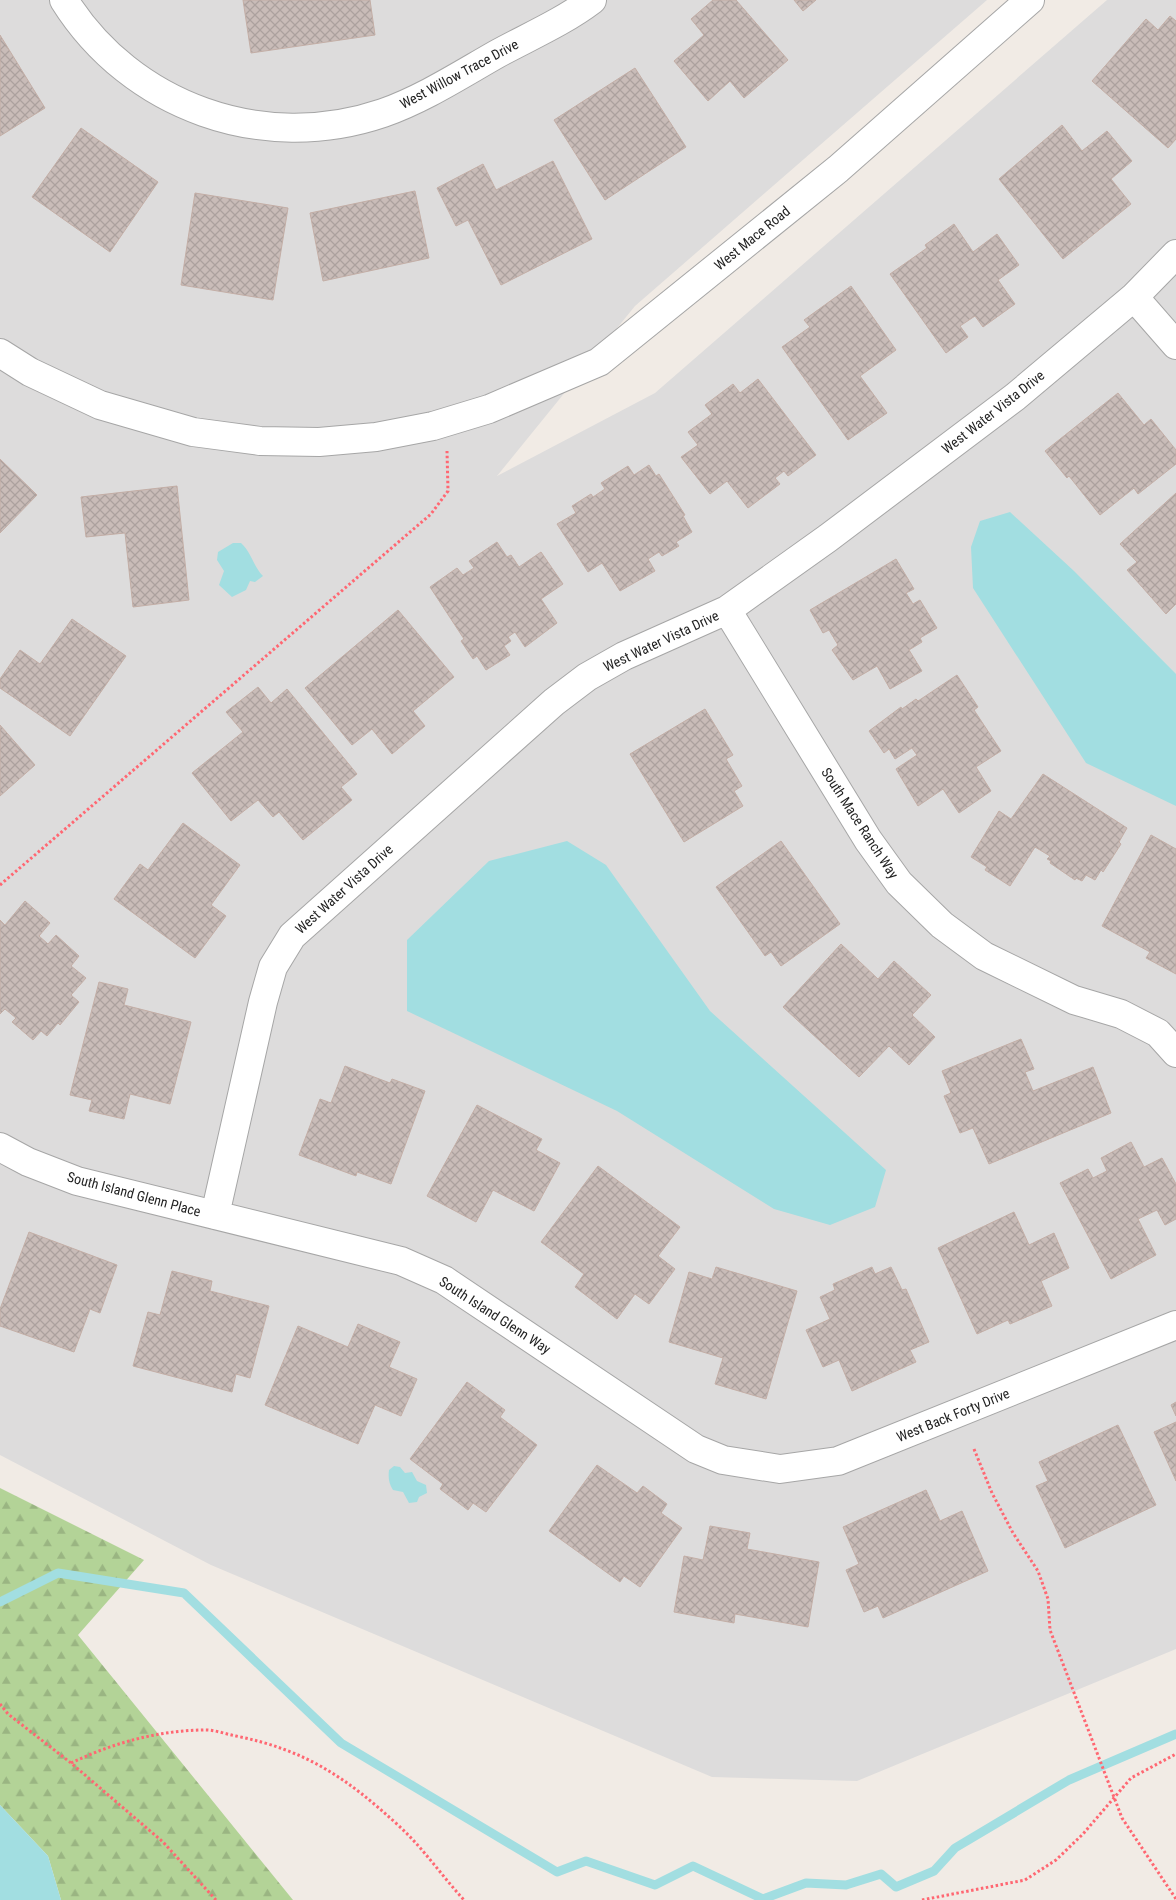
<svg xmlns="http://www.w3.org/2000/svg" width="1176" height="1900" font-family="'Roboto Condensed',sans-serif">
  <defs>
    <pattern id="forest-firs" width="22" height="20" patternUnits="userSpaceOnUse" patternTransform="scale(1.25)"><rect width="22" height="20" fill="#b3d397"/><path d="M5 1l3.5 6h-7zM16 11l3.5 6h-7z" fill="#9ab582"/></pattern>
    <pattern id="building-cross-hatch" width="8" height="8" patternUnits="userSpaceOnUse" patternTransform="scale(1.25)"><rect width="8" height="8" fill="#c9bcb8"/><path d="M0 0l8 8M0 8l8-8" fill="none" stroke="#aca19e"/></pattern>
  </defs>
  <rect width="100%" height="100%" fill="#f1ebe5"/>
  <path fill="#dddcdc" d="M0 0H987L635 306 497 476 655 393 1107 0H1176V1649L857 1781 712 1777 211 1565 0 1455Z"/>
  <path fill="url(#forest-firs)" d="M0 1488 144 1560 78 1635 293 1900H61L48 1856 0 1805Z"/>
  <path fill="#a2dee1" d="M1010 512 1074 571 1176 674V806L1086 763 973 588 971 547 980 521Z
    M233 543H241C252 553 253 566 263 576L255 582 250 581 246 590 232 597 219 585 224 571 217 560 218 552Z
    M567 841 606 865 710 1011 886 1170 875 1207 830 1225 774 1209 617 1111 407 1011V940L489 861Z
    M394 1466 400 1467 405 1473 412 1472 417 1481 426 1485 427 1493 419 1497 417 1502 409 1503 403 1492 393 1490C389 1484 388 1478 389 1470Z
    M0 1805 48 1856 61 1900H0Z"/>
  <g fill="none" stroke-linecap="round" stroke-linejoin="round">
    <path stroke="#a2dee1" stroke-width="9" d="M0 1602 58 1573 184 1593 341 1743 557 1872 586 1861 655 1885 693 1866 763 1899 806 1883 846 1885 881 1874 896 1887 934 1871 955 1848 1069 1780 1176 1734"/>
  </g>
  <path fill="url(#building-cross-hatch)" stroke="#c3aea6" d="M243 0H370L375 35 251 53Z
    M713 0H736L788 60 744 98 730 81 708 101 674 61 704 35 691 19Z
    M794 0H816L803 11Z
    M1170 16 1176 21V139L1168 148 1092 81 1146 19 1158 30Z
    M0 35 45 108 0 136Z
    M635 68 686 147 605 200 554 120Z
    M1062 125 1082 151 1107 131 1132 161 1111 179 1131 204 1063 259 999 179Z
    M81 128 158 182 110 252 32 197Z
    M553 161 592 239 501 285 468 220 456 226 437 188 483 164 496 190Z
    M415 191 429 258 323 281 310 213Z
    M195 193 288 208 273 300 181 285Z
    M954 224 973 252 997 234 1019 265 998 280 1015 304 983 327 975 316 960 326 968 337 946 353 890 274 927 248 925 245Z
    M851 286 896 350 860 376 887 413 848 440 782 347 810 327 804 320Z
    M758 379 816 455 788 476 784 471 775 478 780 484 748 508 727 481 710 494 681 457 698 445 688 432 712 414 705 405 733 384 740 393Z
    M1118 393 1144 425 1151 419 1176 450V464L1138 494 1134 488 1100 515 1069 476 1067 478 1045 451Z
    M0 459 37 495 0 533Z
    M649 465 656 476 659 474 685 515 683 516 692 532 676 542 679 546 662 556 659 552 648 559 655 571 620 591 602 563 588 572 557 524 576 513 572 506 591 494 593 497 605 489 601 483 628 466 634 475Z
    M177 486 189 600 133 607 125 533 86 537 81 497Z
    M1176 493V604L1166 614 1127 570 1137 562 1120 544Z
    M497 542 507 557 511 555 519 567 541 552 563 584 541 599 557 623 525 647 515 632 508 637 511 641 504 646 510 655 486 670 477 656 473 659 461 641 464 639 430 587 457 568 463 575 474 568 469 561Z
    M896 559 914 589 906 593 913 604 920 600 937 628 920 638 922 642 909 650 922 671 890 689 877 666 853 680 832 650 838 645 829 630 823 633 810 610Z
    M398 610 454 677 413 711 425 726 392 754 372 729 352 745 305 688Z
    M72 619 126 656 70 736 0 688V679L20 650 40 664Z
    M957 675 978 707 974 710 1001 751 976 767 991 791 959 813 943 789 918 806 896 769 917 755 912 748 895 759 889 749 884 753 869 731 901 707 902 709 916 699 918 701Z
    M258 687 271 703 287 689 357 774 341 787 352 800 303 840 279 812 273 817 258 800 231 821 192 773 243 732 226 712Z
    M705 709 733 755 726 759 742 786 734 791 743 806 684 842 630 754Z
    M0 725 35 765 0 796Z
    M1043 774 1127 828 1119 842 1121 844 1103 872 1101 870 1095 880 1086 875 1082 881 1076 878 1075 880 1050 863 1051 861 1047 859 1050 856 1035 847 1010 886 985 870 987 867 971 857 999 811 1011 819Z
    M183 823 240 865 211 905 226 916 195 958 114 899 140 864 148 870Z
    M1151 835 1176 849V974L1146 958 1150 952 1102 926Z
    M781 841 840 924 781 966 771 952 765 956 716 887Z
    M25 901 50 923 39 936 48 944 56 935 79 956 71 966 86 978 71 995 79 1002 60 1025 58 1023 47 1036 41 1031 33 1040 12 1022 16 1018 5 1009 0 1014V920L5 925Z
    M841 944 878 979 894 961 931 995 912 1015 935 1037 909 1065 889 1046 859 1077 783 1007Z
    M99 982 128 989 124 1005 191 1022 170 1104 130 1094 124 1119 89 1111 92 1100 70 1095Z
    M1021 1039 1034 1069 1025 1072 1033 1091 1093 1067 1111 1113 989 1164 973 1128 960 1133 944 1096 951 1093 942 1071Z
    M345 1066 390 1083 392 1079 425 1091 391 1184 357 1172 356 1176 299 1155 320 1099 331 1103Z
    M477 1105 542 1139 536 1150 560 1163 534 1211 493 1190 476 1222 427 1196Z
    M1131 1142 1144 1167 1162 1158 1176 1184V1219L1165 1225 1157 1210 1138 1219 1156 1255 1111 1279 1060 1183 1088 1169 1093 1178 1107 1171 1101 1158Z
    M598 1166 680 1227 658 1256 675 1269 649 1304 635 1294 617 1319 575 1287 584 1274 541 1242Z
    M1014 1212 1029 1245 1054 1233 1069 1268 1041 1281 1052 1306 1010 1324 1008 1320 977 1334 938 1248Z
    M29 1232 117 1265 100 1313 90 1309 74 1352 0 1326V1309Z
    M716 1267 797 1291 766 1399 715 1384 723 1358 669 1342 689 1272 712 1279Z
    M872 1267 875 1274 891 1267 902 1290 906 1289 929 1342 910 1350 916 1362 852 1391 839 1360 823 1367 806 1330 830 1319 820 1297 835 1290 833 1284Z
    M172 1271 212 1281 210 1291 269 1306 250 1378 236 1374 232 1392 133 1366 148 1312 160 1315Z
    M358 1324 400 1342 389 1367 417 1379 401 1416 375 1405 358 1444 265 1405 298 1326 348 1347Z
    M467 1382 505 1410 500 1417 537 1445 486 1512 473 1503 468 1510 440 1489 443 1484 410 1459Z
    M1176 1402V1416L1171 1405Z
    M1176 1422V1481L1154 1432Z
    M1118 1425 1156 1505 1065 1548 1036 1486 1048 1481 1039 1462Z
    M597 1465 637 1493 643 1486 667 1504 661 1513 682 1528 640 1587 624 1576 620 1582 549 1531Z
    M926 1490 940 1521 962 1511 988 1571 883 1618 878 1606 864 1612 846 1570 859 1564 843 1527Z
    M710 1526 750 1533 747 1549 819 1562 808 1627 735 1614 734 1623 674 1612 684 1556 703 1560Z"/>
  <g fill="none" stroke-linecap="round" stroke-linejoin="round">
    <g stroke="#a6a6a6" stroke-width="30">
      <path id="minor" d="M64 0C131 107 263 154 383 113 423 99 460 75 497 54 528 37 563 22 592 0
        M1134 297 1176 345
        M0 353 30 372 100 405 193 432 260 441 319 442 376 437 433 426 489 409 599 362 838 169 1030 0
        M727 610 868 840 899 883 942 925 984 956 1074 1000 1121 1014 1158 1033 1176 1053
        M0 1147 28 1162 77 1181 401 1261 444 1280 696 1449 723 1460 780 1469 838 1461 1176 1325
        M215 1215 263 1002 273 967 292 936 554 702 587 677 624 656 727 610 828 538 1015 397 1134 297 1176 254"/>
    </g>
    <path stroke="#ff6772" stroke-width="3" stroke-dasharray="2.5 2.5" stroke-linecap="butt" d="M0 885 431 514 448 491 447 451
      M974 1449 992 1493 1013 1533 1038 1571 1048 1599 1050 1630 1122 1818 1176 1899
      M0 1704 8 1714 71 1763 163 1842 216 1900
      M71 1763C113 1743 156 1731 202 1730 213 1729 225 1734 236 1736 306 1750 347 1778 399 1826 423 1848 442 1876 464 1900
      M922 1900 1025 1880 1056 1860 1083 1834 1131 1778 1176 1754"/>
    <use href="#minor" stroke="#fff" stroke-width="28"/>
  </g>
  <g text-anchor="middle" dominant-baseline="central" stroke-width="5" stroke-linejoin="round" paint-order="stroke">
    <g font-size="14" fill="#1f1f1f" stroke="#fff">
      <text transform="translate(459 74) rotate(-28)">West Willow Trace Drive</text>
      <text transform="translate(752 238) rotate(-39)">West Mace Road</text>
      <text transform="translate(993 412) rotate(-38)">West Water Vista Drive</text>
      <text transform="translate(661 641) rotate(-25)">West Water Vista Drive</text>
      <text transform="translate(860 823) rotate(57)">South Mace Ranch Way</text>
      <text transform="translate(344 889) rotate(-42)">West Water Vista Drive</text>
      <text transform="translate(134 1194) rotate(15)">South Island Glenn Place</text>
      <text transform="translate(495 1315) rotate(33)">South Island Glenn Way</text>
      <text transform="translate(953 1415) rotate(-22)">West Back Forty Drive</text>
    </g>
  </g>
</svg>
